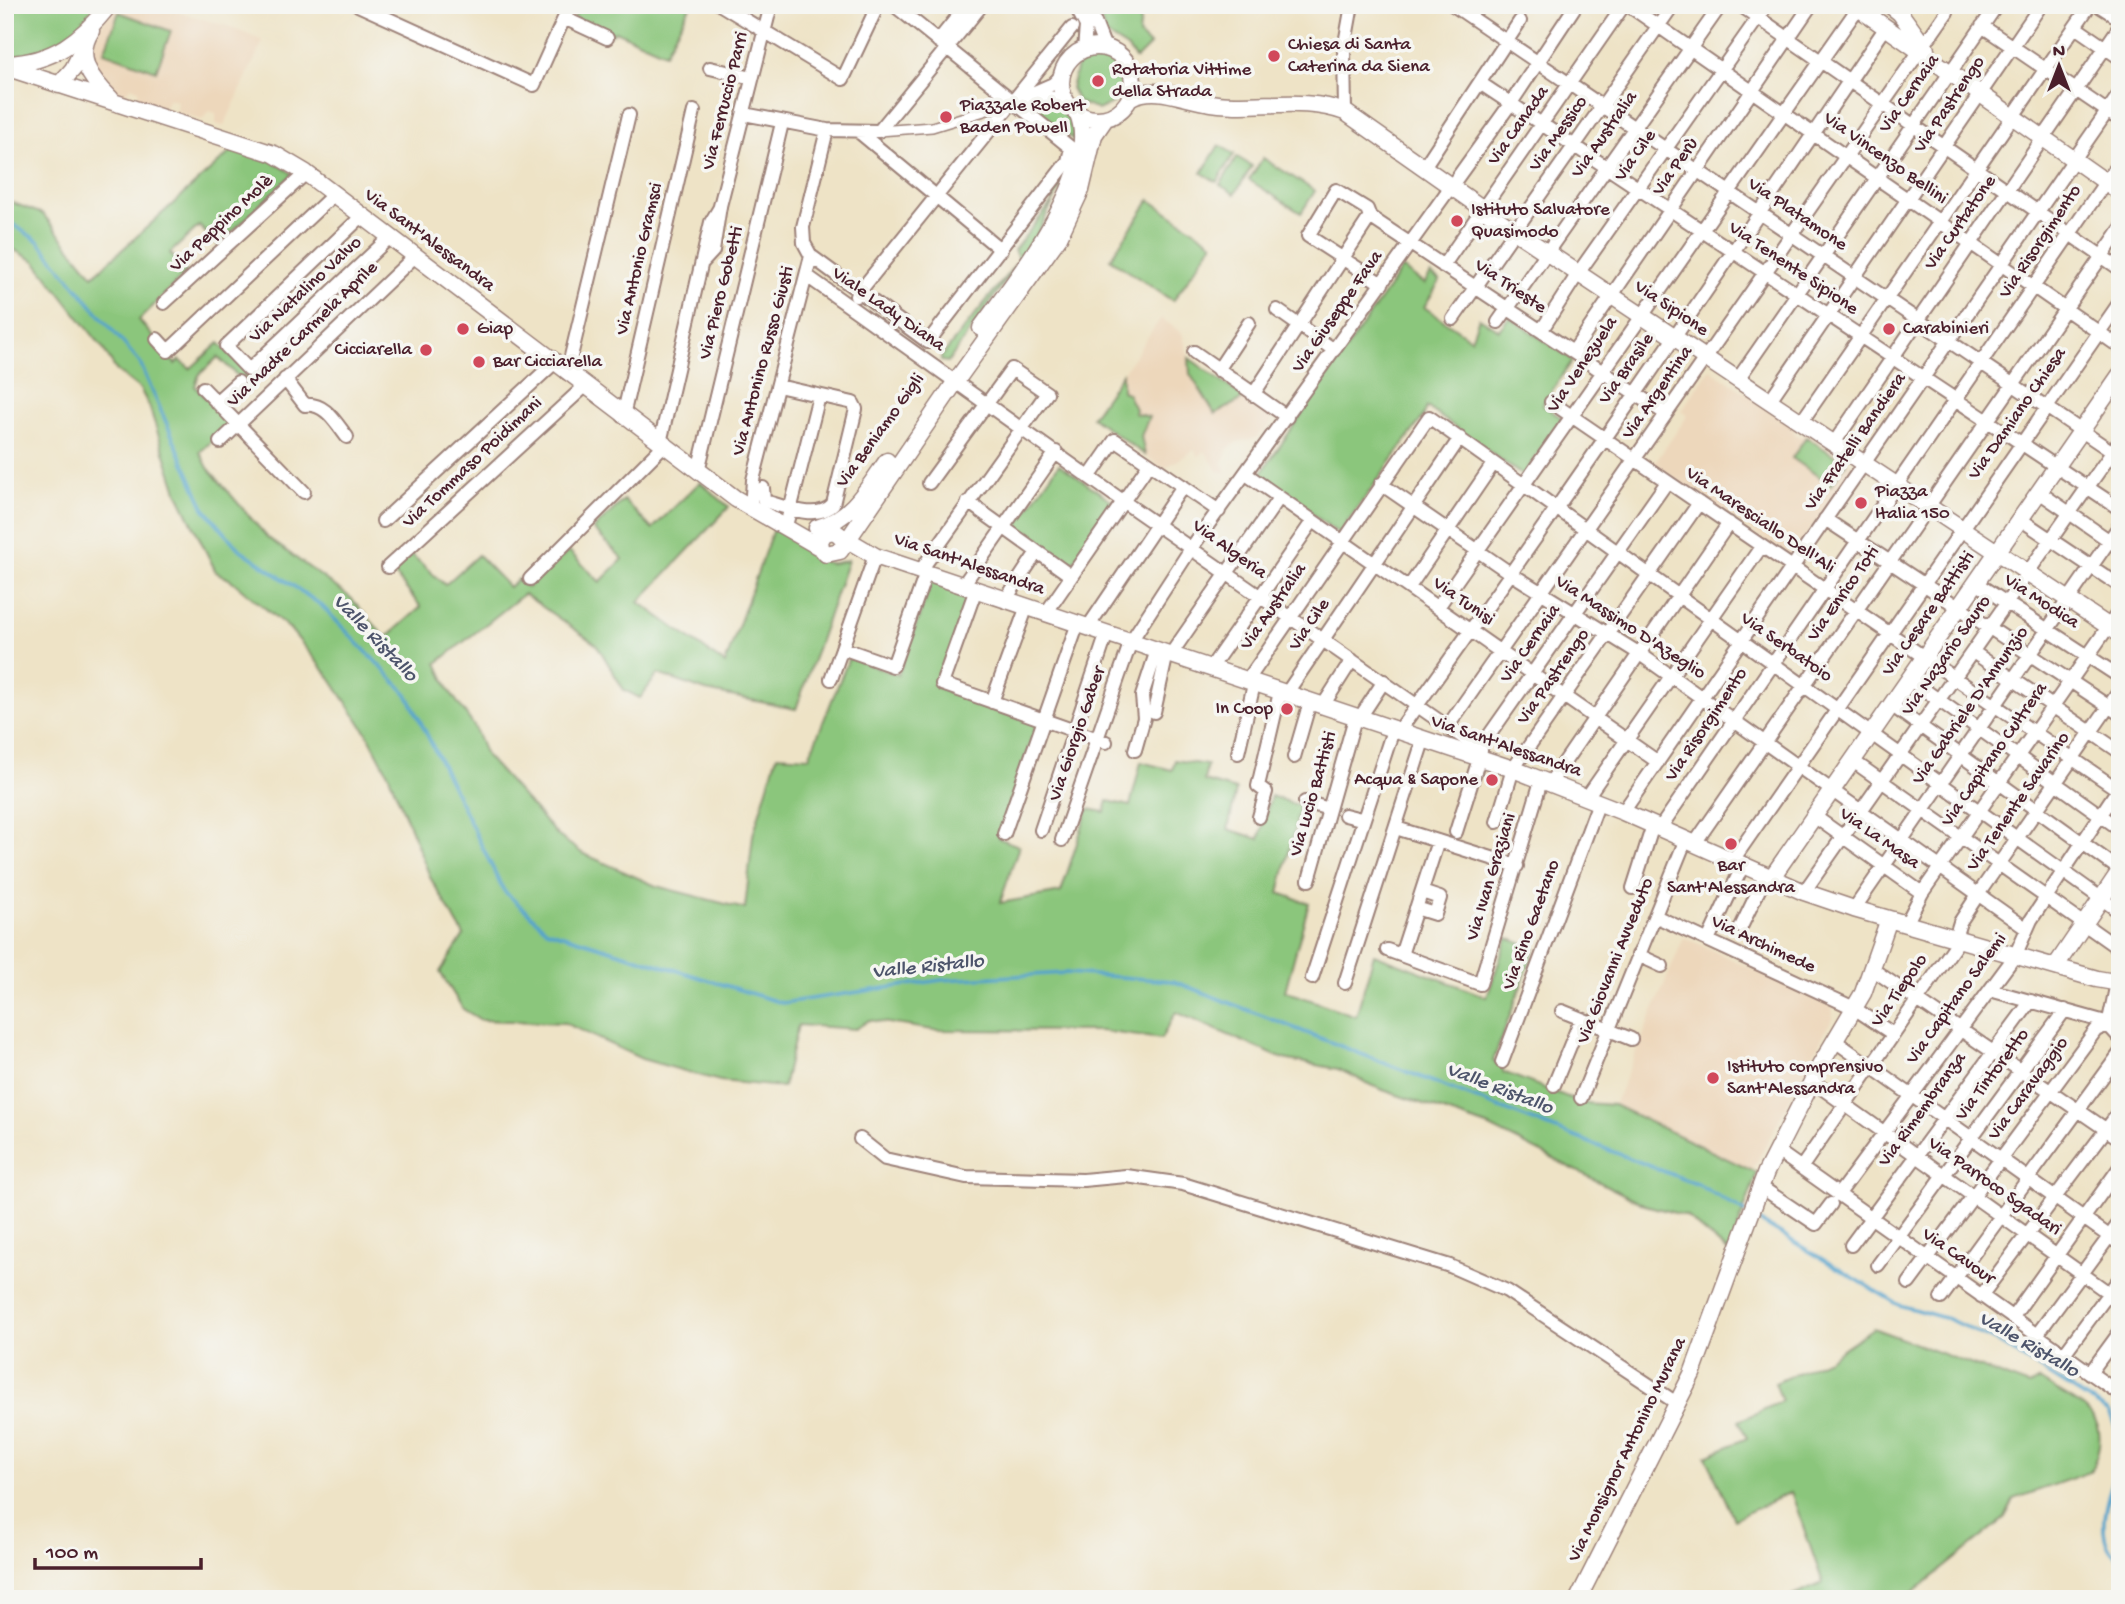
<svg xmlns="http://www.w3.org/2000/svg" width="2125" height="1604" font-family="'Gochi Hand',sans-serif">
  <rect width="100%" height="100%" fill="#f6f6f2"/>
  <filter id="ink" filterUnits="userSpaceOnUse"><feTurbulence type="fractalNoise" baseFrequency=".0143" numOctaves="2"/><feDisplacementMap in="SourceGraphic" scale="14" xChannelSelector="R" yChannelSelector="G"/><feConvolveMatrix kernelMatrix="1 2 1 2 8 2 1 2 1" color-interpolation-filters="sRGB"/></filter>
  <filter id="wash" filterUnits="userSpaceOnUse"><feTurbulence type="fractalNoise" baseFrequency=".00686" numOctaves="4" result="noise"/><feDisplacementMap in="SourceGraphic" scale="28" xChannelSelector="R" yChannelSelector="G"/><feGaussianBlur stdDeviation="1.57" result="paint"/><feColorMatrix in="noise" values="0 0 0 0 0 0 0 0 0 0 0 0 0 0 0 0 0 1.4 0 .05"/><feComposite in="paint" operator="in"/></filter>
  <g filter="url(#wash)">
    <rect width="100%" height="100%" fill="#eee3c6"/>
    <path fill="#edd7bb" d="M126 5H156L230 27 263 41 224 126 216 124V113L209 111 202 120 177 112V101L169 99 164 107 138 100V90L131 87 123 96 108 89 89 56 95 33 114 9 124 10Z
      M1161 318 1182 333 1189 358 1274 417 1265 432 1262 431 1256 438 1237 442 1227 449 1223 463 1227 473 1218 472 1205 451 1199 456 1194 450 1164 469 1092 417Z
      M1710 369 1795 426 1794 434 1800 437 1807 434 1856 467 1790 557 1654 464 1688 415 1682 410Z
      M1684 937 1832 1006 1833 1017 1752 1171 1614 1105Z"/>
    <path fill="#8bc67b" stroke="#6a7253" stroke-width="2" d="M5 5H101L88 22 42 54 5 57Z
      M579 5H691L665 53 615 31 612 34 574 18Z
      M1097 5H1153L1141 15 1139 35 1150 45 1136 59 1127 48 1105 34Z
      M119 12 171 31 156 71 104 52Z
      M1097 56 1111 60 1123 75 1119 81H1124L1119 100 1098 110 1078 102 1071 88 1077 66Z
      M1038 103C1063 102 1072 120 1075 141L1032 107Z
      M1219 145 1234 154 1217 182 1202 173Z
      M237 146 261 154 293 174 218 245 199 226 170 253 187 272 139 320 175 364 180 360 190 369 219 343 250 376 244 382 218 357 199 375 195 386 230 425 200 452 208 468 267 537 351 598 386 638 421 607 392 571 411 554 445 585 478 555 509 587 518 579 527 588 569 551 600 582 623 559 593 529 624 500 652 529 700 482 729 507 639 602 725 664 773 529C783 533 798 536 806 542 824 558 818 569 848 560L796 709 706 691 658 674 640 698 624 690 597 645 524 594 437 663 449 690 474 726 486 756 557 835 582 853 656 886 745 909 753 835 777 755 809 757 849 658 898 675 932 581 970 594 937 687 1037 724 998 838 1019 846 1000 903 1061 892 1088 809 1105 812 1108 801 1130 806 1141 762 1172 770 1175 760 1207 765 1204 781 1236 790 1228 829 1259 839 1271 796 1300 806 1279 893 1309 903 1285 991 1356 1016 1374 954 1487 997 1507 938 1535 948 1493 1061 1503 1067V1072L1583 1103 1614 1105 1757 1173 1729 1253 1686 1216 1645 1205 1490 1127 1380 1089 1338 1069 1283 1059 1176 1012 1161 1039 1101 1031 933 1030 869 1020 856 1029 798 1025 783 1087 720 1081 642 1059 565 1023 481 1020 463 1009 440 972 464 935 431 879 388 773 367 733 328 675 290 629 231 580 216 572 178 494 149 406 140 389 116 370 102 347 35 261 5 245V200L43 214 93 276Z
      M1237 157 1252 166 1235 194 1220 185Z
      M1263 158 1315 191 1301 213 1249 180Z
      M1066 175 1035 239 948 362 941 361V357L1019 260 1014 250 1053 201 1051 193Z
      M1150 200 1213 243 1173 301 1110 259Z
      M1402 268 1424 284 1431 274 1440 281 1424 307 1471 339 1479 318 1499 330 1509 317 1573 360 1542 405 1562 418 1523 476 1427 407 1423 417 1339 534 1260 475Z
      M1189 358 1243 397 1241 400 1215 414 1190 374Z
      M1122 374V391L1127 393 1135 409 1134 413 1149 417 1141 436 1145 455 1092 417Z
      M1806 437 1846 463 1831 485 1792 458Z
      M1059 464 1115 503 1071 566 1015 527Z
      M1873 1328 2029 1386 2039 1380C2081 1406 2118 1415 2090 1472L2014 1499 2005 1518 1905 1599H1786L1823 1583 1791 1492 1734 1519 1706 1456 1747 1438 1739 1421 1782 1401 1775 1383 1828 1359Z"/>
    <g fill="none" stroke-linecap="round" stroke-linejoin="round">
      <path stroke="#52a3cc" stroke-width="3.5" d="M5 219 38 241 140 363 204 508 238 548 321 605 407 694 504 891 547 930 782 1003 942 980 1066 973 1173 981 1699 1185 1745 1212
        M1754 1218 1899 1305 1948 1319 1997 1342 2109 1412 2120 1437
        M2120 1458C2112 1488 2088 1537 2120 1560"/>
    </g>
  </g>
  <g filter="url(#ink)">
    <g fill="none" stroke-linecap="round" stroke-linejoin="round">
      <g stroke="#9c8178" stroke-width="12">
        <path id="pedestrian" d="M879 131 932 127 1010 103"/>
      </g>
      <g stroke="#9c8178" stroke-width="16">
        <path id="minor" d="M358 5 534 85 570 5
          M721 5 843 79 878 5
          M1075 5 1086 26 1084 50
          M1085 5 1092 15 1105 48
          M1453 5 2120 457
          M1628 5 2120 347
          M1740 5 2120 269
          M2098 5 2120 19
          M2115 5 2120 9
          M564 18 607 38
          M1982 26 2120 120
          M2075 27 2120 58
          M938 41 967 5
          M710 68 752 78
          M1480 83 2120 509
          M1028 95 1053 84 1062 75
          M1014 102 1050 97 1068 105
          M1345 112 1344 49 1352 5
          M744 114 827 130 879 131 982 5
          M859 132 1001 250
          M1424 167 1520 21
          M362 216 226 346 249 370 390 237
          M811 256 928 342 1068 161 1071 148 894 5
          M702 263 713 251 720 206 771 5
          M1443 266 1624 5
          M807 276 1124 502 1481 750
          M1382 284 1308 236 1336 190 1367 209 1370 217 1666 414
          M856 296 1072 28
          M164 303 306 173
          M1277 310 1334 350
          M1453 319 1673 5
          M1498 322 1721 5
          M1541 331 1579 272 1767 5
          M157 339 168 351 333 195
          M1194 352 1287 417
          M1573 352 1811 5
          M1218 370 1249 323
          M567 373 629 115
          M285 379 305 405C326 403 335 422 347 437
          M1738 379 1997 5
          M203 388 304 492
          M1253 395 1370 217
          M1770 400 2041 5
          M216 402 238 382
          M1551 402 2120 791
          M623 416 694 111
          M1802 421 2090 5
          M220 442 414 257
          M660 443 711 222 720 207
          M1834 443 2120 26
          M698 471 782 123
          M1246 474 1658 762
          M1090 476 1115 440 1219 511
          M1381 484 1510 573 1640 654 2027 929
          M763 488 764 501C785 506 816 522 833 504L856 409 853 403 778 386
          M2039 492 2120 548
          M968 502 1071 576
          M751 509 753 480 811 256 804 243 803 227 827 130
          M1825 519 2120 714
          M2020 519 2120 586
          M383 521 554 363
          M786 526 819 396
          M388 567 584 387
          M921 570 1047 393 1012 369 929 483
          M530 579 663 446
          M1976 583 2120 677
          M963 585 1056 452
          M1409 587 1493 464
          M976 589 942 684 1106 742
          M1006 599 1037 552
          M1438 607 1858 8
          M1046 613 1149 464
          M1088 627 1183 486
          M842 648 893 666 926 573
          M1973 652 2120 752
          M1171 654 1279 498
          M1210 669 1312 522
          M831 679 875 556
          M1909 679 2120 829
          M1247 681 1429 417 2120 912
          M1286 694 1460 438
          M992 702 1027 606
          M1891 705 2120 870
          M1322 707 1352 660
          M1154 712 1167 653
          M1359 719 1384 681
          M1448 726 1947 12
          M1398 732C1565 500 1725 264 1886 27
          M1135 750 1144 718 1142 696 1157 650
          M1238 753 1254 684
          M1476 754 1667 482
          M1294 757 1310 702
          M1853 761 2118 948
          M1550 783 1729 523
          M1587 797 1761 547
          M1305 802 1329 809
          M1623 812 2120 93
          M1345 815 1361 819
          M1814 816 1922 893
          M1259 817 1266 792 1258 786 1280 692
          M1497 822 1513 769 1699 503
          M1396 828 1517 866
          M1660 828 2120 161
          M1041 830 1107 633
          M1456 832 1479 759
          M1004 834 1078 623
          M1062 840 1131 641 1192 547 1511 103 1576 5
          M1695 843 2120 230
          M1733 860 2120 302
          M1309 880 1355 718
          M1633 888 1653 825
          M1804 892 2120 441
          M1416 908 1435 914 1440 898 1422 892
          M1854 909 2120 525
          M1655 916 1854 1008 1893 1034
          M1906 924 1922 893 2120 610
          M1741 927 1766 875
          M1955 938 1960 922 1979 893 2120 690
          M1708 940 1743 865
          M1387 950 1480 984 1541 781
          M1401 955 1438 841
          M1638 955 1662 966
          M1872 969 2120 1139
          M1312 978 1393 730
          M1345 983 1423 741
          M1990 990 2120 1026
          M1562 1011 1631 1039
          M2108 1025 2117 983
          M2108 1025 2120 1038
          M1835 1041 2120 1244
          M1502 1062 1599 802
          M1812 1081 2120 1301
          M1554 1085 1581 1019
          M1581 1098 1686 839
          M860 1139 885 1159 966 1177 1083 1180 1126 1176 1183 1184 1450 1266 1507 1291 1678 1404
          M1776 1150 2120 1394
          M1801 1168 1959 940
          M1761 1187 1816 1224 1831 1204
          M1838 1195 2015 956 2031 920 2120 786
          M1851 1245 2031 1001
          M1878 1265 2065 1010
          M1909 1283 2096 1030 2108 1025
          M1981 1296 2120 1111
          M1941 1298 2120 1053
          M2012 1318 2120 1167
          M2036 1336 2120 1222
          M2063 1355 2120 1278
          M2090 1373 2120 1332"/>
      </g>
      <g stroke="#9c8178" stroke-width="19">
        <path id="tertiary" d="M1854 5 2120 192
          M1890 5 1900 13 1926 49
          M91 31C74 58 91 79 111 99
          M1061 83a36 36 0 1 1 72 0a36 36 0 1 1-72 0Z
          M7 64C53 62 81 41 109 5
          M5 67 274 154 306 173 736 499 821 548
          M59 85 73 69 82 51
          M1131 97C1155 85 1181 98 1205 102 1251 111 1301 95 1345 112L1513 230 2120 634
          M981 328C1014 282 1102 173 1078 114
          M817 528C851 519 868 488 887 461
          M841 536 875 556 1513 769 1623 812 1804 892 1854 909 2097 979 2120 983
          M844 544 841 536 834 531 825 533 820 540 821 548 826 554 840 551 956 381 1059 237 1081 190 1094 135 1105 119
          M1772 877 2120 375
          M2055 967 2120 871
          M1578 1599 1692 1374 1766 1172 1821 1064 1863 993 1889 919"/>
      </g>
      <use href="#pedestrian" stroke="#fff" stroke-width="9"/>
      <use href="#minor" stroke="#fff" stroke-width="12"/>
      <use href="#tertiary" stroke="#fff" stroke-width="16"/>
    </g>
  </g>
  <g fill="#d1495b" stroke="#f6f6f2" stroke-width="2.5">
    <circle cx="1274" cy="56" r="7"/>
    <circle cx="1098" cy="81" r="7"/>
    <circle cx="946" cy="117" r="7"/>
    <circle cx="1457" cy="221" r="7"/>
    <circle cx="463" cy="329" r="7"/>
    <circle cx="1889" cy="329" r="7"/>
    <circle cx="426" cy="350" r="7"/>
    <circle cx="479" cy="362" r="7"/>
    <circle cx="1861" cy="503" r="7"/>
    <circle cx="1287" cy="709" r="7"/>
    <circle cx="1492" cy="780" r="7"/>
    <circle cx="1731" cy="844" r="7"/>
    <circle cx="1713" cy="1078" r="7"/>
  </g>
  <g text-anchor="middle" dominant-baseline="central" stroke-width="7" stroke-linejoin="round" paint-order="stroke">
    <g font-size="19" fill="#4a1f2b" stroke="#f6f6f2" text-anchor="start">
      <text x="1288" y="45">Chiesa di Santa<tspan x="1288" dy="22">Caterina da Siena</tspan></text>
      <text x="1112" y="70">Rotatoria Vittime<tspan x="1112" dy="22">della Strada</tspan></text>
      <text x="960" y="106">Piazzale Robert<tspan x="960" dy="22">Baden Powell</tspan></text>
      <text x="1471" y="210">Istituto Salvatore<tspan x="1471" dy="22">Quasimodo</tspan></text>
      <text x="477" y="329">Giap</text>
      <text x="1903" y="329">Carabinieri</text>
      <text x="412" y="350" text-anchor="end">Cicciarella</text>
      <text x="493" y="362">Bar Cicciarella</text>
      <text x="1875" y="492">Piazza<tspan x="1875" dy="22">Italia 150</tspan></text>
      <text x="1273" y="709" text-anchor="end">In Coop</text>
      <text x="1478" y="780" text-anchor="end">Acqua &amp; Sapone</text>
      <text x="1731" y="866" text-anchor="middle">Bar<tspan x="1731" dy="22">Sant'Alessandra</tspan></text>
      <text x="1727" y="1067">Istituto comprensivo<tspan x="1727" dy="22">Sant'Alessandra</tspan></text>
    </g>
    <g font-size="19" fill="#4a1f2b" stroke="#f6f6f2">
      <text transform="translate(1910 94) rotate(-55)">Via Cernaia</text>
      <text transform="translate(726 101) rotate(-76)">Via Ferruccio Parri</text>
      <text transform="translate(1950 105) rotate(-56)">Via Pastrengo</text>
      <text transform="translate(1519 126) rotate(-55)">Via Canada</text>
      <text transform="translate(1559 134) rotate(-55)">Via Messico</text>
      <text transform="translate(1605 135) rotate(-55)">Via Australia</text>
      <text transform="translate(1636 156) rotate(-55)">Via Cile</text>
      <text transform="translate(1885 159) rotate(35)">Via Vincenzo Bellini</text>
      <text transform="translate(1676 167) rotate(-55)">Via Perù</text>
      <text transform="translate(1797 215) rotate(34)">Via Platamone</text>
      <text transform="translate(1961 223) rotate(-55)">Via Curtatone</text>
      <text transform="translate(222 224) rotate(-43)">Via Peppino Molè</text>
      <text transform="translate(429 241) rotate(37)">Via Sant'Alessandra</text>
      <text transform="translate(2041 242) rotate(-56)">Via Risorgimento</text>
      <text transform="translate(640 259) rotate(-77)">Via Antonio Gramsci</text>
      <text transform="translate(1793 269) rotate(34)">Via Tenente Sipione</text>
      <text transform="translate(1510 287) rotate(34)">Via Trieste</text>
      <text transform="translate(306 290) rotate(-43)">Via Natalino Valvo</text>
      <text transform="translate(722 293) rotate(-76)">Via Piero Gobetti</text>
      <text transform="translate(1671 309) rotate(34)">Via Sipione</text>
      <text transform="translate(888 310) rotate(35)">Viale Lady Diana</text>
      <text transform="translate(1338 312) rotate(-55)">Via Giuseppe Fava</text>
      <text transform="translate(303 335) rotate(-44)">Via Madre Carmela Aprile</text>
      <text transform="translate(764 361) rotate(-75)">Via Antonino Russo Giusti</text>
      <text transform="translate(1583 365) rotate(-56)">Via Venezuela</text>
      <text transform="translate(1627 369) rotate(-55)">Via Brasile</text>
      <text transform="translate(1658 393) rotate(-55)">Via Argentina</text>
      <text transform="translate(2018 414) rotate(-55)">Via Damiano Chiesa</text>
      <text transform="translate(881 431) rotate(-54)">Via Beniamo Gigli</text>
      <text transform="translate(1856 442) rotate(-55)">Via Fratelli Bandiera</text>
      <text transform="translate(473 463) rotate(-43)">Via Tommaso Poidimani</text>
      <text transform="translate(1760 521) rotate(34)">Via Maresciallo Dell'Ali</text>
      <text transform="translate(1229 550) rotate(36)">Via Algeria</text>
      <text transform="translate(969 565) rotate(19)">Via Sant'Alessandra</text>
      <text transform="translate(1844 594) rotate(-55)">Via Enrico Toti</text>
      <text transform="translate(1463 602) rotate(35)">Via Tunisi</text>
      <text transform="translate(2041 602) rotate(33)">Via Modica</text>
      <text transform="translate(1274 607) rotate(-55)">Via Australia</text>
      <text transform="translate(1929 614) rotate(-55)">Via Cesare Battisti</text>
      <text transform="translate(1310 625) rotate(-56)">Via Cile</text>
      <text transform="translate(1630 628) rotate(33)">Via Massimo D'Azeglio</text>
      <text transform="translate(1531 644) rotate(-55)">Via Cernaia</text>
      <text transform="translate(1786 648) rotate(35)">Via Serbatoio</text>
      <text transform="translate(1947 656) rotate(-55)">Via Nazario Sauro</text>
      <text transform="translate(1554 677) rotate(-55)">Via Pastrengo</text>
      <text transform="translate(1971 706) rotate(-55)">Via Gabriele D'Annunzio</text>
      <text transform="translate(1707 725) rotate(-56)">Via Risorgimento</text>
      <text transform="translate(1078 734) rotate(-71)">Via Giorgio Gaber</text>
      <text transform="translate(1506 747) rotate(19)">Via Sant'Alessandra</text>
      <text transform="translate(1995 755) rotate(-55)">Via Capitano Cultrera</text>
      <text transform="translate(1314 794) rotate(-74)">Via Lucio Battisti</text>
      <text transform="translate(2019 802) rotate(-55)">Via Tenente Savarino</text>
      <text transform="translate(1879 839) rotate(35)">Via La Masa</text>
      <text transform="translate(1492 877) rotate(-73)">Via Ivan Graziani</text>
      <text transform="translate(1532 925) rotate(-70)">Via Rino Gaetano</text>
      <text transform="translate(1763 945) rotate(25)">Via Archimede</text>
      <text transform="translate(1616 961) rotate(-68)">Via Giovanni Avveduto</text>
      <text transform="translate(1900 991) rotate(-55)">Via Tiepolo</text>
      <text transform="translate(1957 999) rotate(-54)">Via Capitano Salemi</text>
      <text transform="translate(1993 1075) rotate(-53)">Via Tintoretto</text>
      <text transform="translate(2029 1089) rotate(-54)">Via Caravaggio</text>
      <text transform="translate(1923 1110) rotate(-54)">Via Rimembranza</text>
      <text transform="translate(1994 1187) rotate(35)">Via Parroco Sgadari</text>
      <text transform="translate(1958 1257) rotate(35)">Via Cavour</text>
      <text transform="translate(1628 1450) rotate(-64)">Via Monsignor Antonino Murana</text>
    </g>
    <g font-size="21" font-style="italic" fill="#4d546b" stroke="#f6f6f2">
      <text transform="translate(374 639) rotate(46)">Valle Ristallo</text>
      <text transform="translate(928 968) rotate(-6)">Valle Ristallo</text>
      <text transform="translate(1499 1090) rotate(21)">Valle Ristallo</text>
      <text transform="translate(2028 1346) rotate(30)">Valle Ristallo</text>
    </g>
  </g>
  <rect width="2125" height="1604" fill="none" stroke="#f6f6f2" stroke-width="28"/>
  <g transform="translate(2059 66)" stroke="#f6f6f2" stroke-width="5" paint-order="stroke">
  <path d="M0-5L12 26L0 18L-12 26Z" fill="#4a1f2b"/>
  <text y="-10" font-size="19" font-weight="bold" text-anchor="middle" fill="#4a1f2b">N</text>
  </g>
  <path d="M35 1558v10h166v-10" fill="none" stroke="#4a1f2b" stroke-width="3.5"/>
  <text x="46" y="1558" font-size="21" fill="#4a1f2b" stroke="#f6f6f2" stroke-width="5" paint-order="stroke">100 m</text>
</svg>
